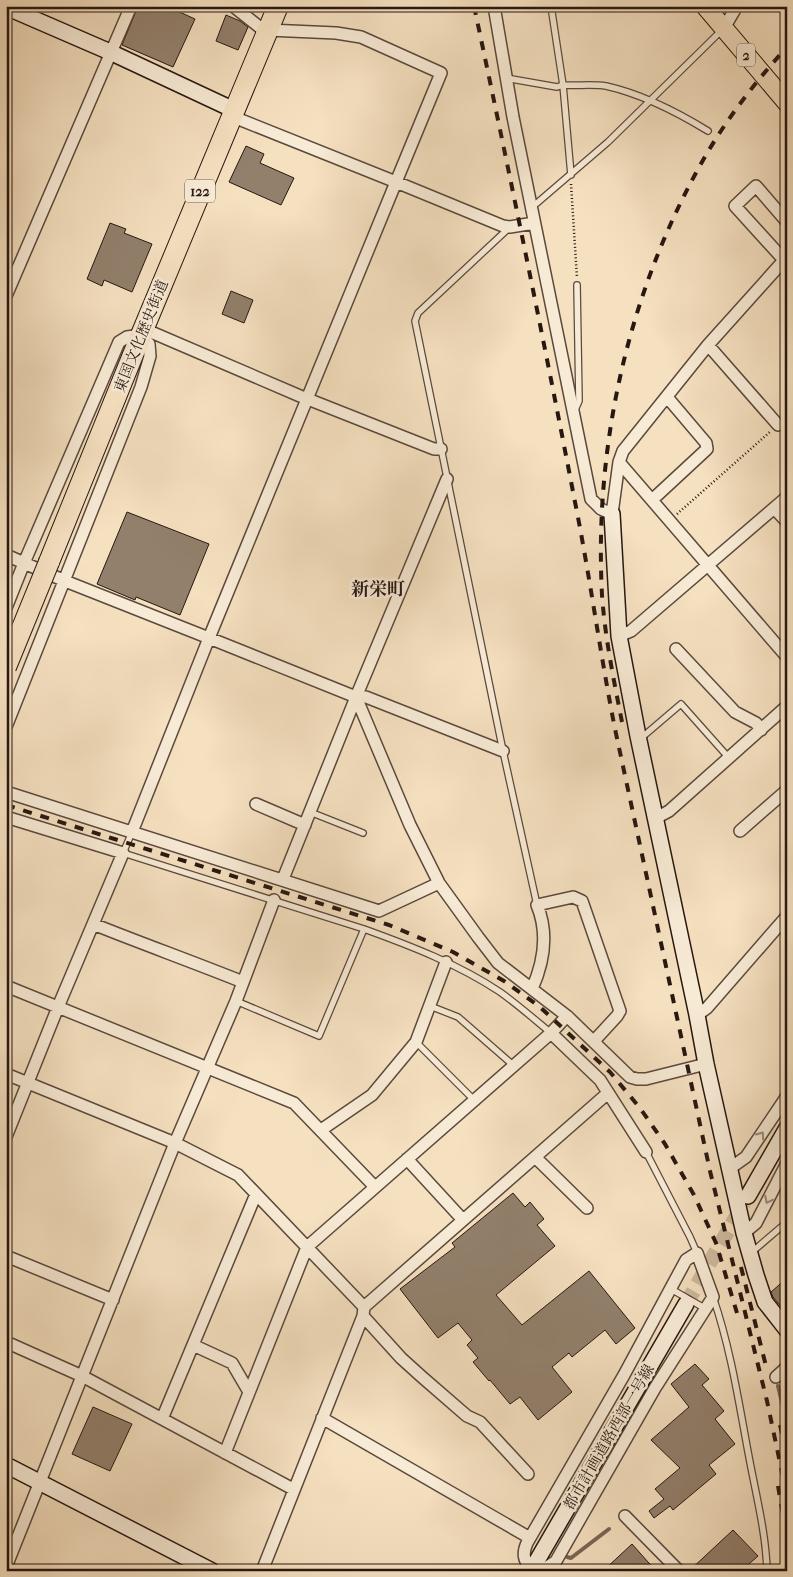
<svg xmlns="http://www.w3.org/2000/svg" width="793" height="1577" font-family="'IM FELL French Canon','Noto Serif JP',serif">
  <rect width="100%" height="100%" fill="#f5e0c0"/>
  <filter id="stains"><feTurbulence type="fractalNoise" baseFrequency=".004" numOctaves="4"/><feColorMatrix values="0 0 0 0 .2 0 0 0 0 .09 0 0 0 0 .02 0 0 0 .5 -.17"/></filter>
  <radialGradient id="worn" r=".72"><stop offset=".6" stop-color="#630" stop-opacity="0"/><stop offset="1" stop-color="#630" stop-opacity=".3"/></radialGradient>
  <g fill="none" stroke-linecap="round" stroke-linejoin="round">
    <path stroke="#796756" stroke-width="4" d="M778 1386 787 1423
      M567 1557 571 1558 609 1529"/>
  </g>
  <path fill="#92806c" stroke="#271711" d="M138 6H177L175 10 195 19 173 67 122 45Z
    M226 15 240 21 248 27 238 50 216 41Z
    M246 146 264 154 260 163 294 178 281 205 229 182Z
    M110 223 126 229 124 233 152 244 132 292 104 280 102 286 87 279Z
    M231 291 253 300 244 323 222 314Z
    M127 512 209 544 180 615 136 597 135 600 97 584Z
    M513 1193 525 1207 530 1202 544 1219 537 1225 555 1246 496 1295 522 1325 589 1271 635 1328 616 1344 605 1330 572 1357 569 1353 552 1367 572 1392 538 1420 520 1397 510 1404 490 1380 489 1381 473 1362 478 1358 467 1345 472 1340 458 1323 438 1338 400 1289 455 1247 452 1243Z
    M787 1278V1314L773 1297 771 1292Z
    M695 1364 709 1379 702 1385 724 1411 715 1419 735 1444 709 1465 716 1474 673 1510 670 1506 654 1518 649 1511 664 1499 655 1489 680 1468 651 1440 689 1407 671 1384Z
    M93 1407 132 1424 110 1471 72 1454Z
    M733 1530 758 1556 741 1571H689Z
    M632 1544 656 1571H603Z"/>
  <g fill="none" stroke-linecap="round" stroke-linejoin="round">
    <path stroke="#ccb89d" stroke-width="15" stroke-dasharray="15 8" stroke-linecap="butt" d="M686 1304 744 1203"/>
    <g stroke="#5a493d" stroke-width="8">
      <path id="lane" d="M551 6 563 85 571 175
        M506 78 557 87 563 85C577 86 593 84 606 86 642 94 677 112 708 131
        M531 206 537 203 608 142 722 30
        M510 227 418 313 415 321 503 751 537 905
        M575 410 579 401 577 285
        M640 739 681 704 729 758
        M310 812 363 833
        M132 832 123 853 364 929C411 946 458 964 500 992 517 1004 534 1019 551 1033
        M236 1001 319 1036 364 929
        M430 1006 458 1017 513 1065
        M416 1042 474 1100
        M646 1152 690 1237 697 1253
        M752 1252 787 1222
        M671 1289 706 1309
        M713 1297C731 1349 739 1404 749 1457 756 1495 766 1533 767 1571"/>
    </g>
    <g stroke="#5a493d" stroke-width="14">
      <path id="street" d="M233 6 267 33
        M494 6 513 117 591 499 601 509 612 514 619 462
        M724 28 737 6
        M268 30 336 33 361 37 441 73 396 182 503 226 510 227 534 223
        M787 257 708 345 623 451 619 462 787 657
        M784 260 735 206 756 186 787 222
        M6 296 131 6
        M144 329 300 396 434 449H441
        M708 345 778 425
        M652 500 707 449 706 443 667 397
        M774 508 787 522
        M6 555 65 581 209 638 396 182 231 116
        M6 608 24 563 119 342 127 337 141 335 149 344 150 356 141 387 6 727
        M619 636 631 631 787 497
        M676 649 735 712 756 723 761 730
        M356 697H366L503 751
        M6 792 379 911 439 883
        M256 804 305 825
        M6 817 123 853 58 1007 6 1137
        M656 818 669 811 787 706
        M740 831 787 790
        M132 832 209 638 356 697 410 825 439 883 478 937 498 963 567 1016 630 1077 637 1079H646L706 1064
        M283 879 356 697 447 479
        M93 924C143 944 193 962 243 982
        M6 986 294 1103 375 1187
        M532 989C544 962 549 934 537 905L573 897 582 901 620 1011 617 1016 594 1041
        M697 1015 707 1008 787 916
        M551 1033 600 1080 646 1152
        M6 1074 175 1143 238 1175 364 1307 363 1316 262 1571
        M321 1130 372 1095 416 1042 446 962
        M535 1157 587 1208
        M407 1159 463 1220
        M729 1169 746 1157 787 1096
        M744 1233 756 1223 787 1163
        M6 1256 113 1300
        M364 1307 608 1093
        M363 1316 401 1358 422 1377 467 1416 480 1422 528 1474
        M6 1342 82 1376 293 1489
        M193 1345 232 1363 249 1392
        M776 1377 787 1367
        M322 1418 530 1538
        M162 1419 256 1194
        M225 1453 307 1247 551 1033 567 1016
        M625 1516 679 1571
        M6 1567 175 1143 236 1001 274 900
        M539 1571 531 1570C524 1560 522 1554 527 1543L624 1375 686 1260 697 1253 713 1297 655 1388 556 1561 541 1571"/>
    </g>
    <g stroke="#271711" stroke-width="18">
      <path id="secondary" d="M6 7 110 52 234 110
        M612 514 619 636 638 736 697 1015 706 1064 744 1233 756 1275 765 1302 787 1330
        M748 1196 787 1128
        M6 1465 212 1571
        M531 1571 686 1304"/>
    </g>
    <g stroke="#271711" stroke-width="20">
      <path id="primary" d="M705 6 787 103"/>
    </g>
    <g stroke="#271711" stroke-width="22">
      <path id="highway" d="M49 562 141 335 278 6"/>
    </g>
    <path stroke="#271711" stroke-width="2.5" stroke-dasharray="1 2.5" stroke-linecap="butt" d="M571 184 577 278
      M677 514 771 431"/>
    <use href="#lane" stroke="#f8ebd6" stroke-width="5.5"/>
    <use href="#street" stroke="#f8ebd6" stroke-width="11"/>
    <use href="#secondary" stroke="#f8ebd6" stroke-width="15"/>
    <use href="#primary" stroke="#f5e0c0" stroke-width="18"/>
    <use href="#highway" stroke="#f5e0c0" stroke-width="20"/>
    <path stroke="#271711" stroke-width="4" stroke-dasharray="9 9" stroke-linecap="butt" d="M474 6C509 171 543 336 575 502 590 577 600 653 615 729L710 1171 767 1401 787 1496
      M622 722C614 681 605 638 602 595 594 446 628 293 702 162 725 121 755 82 787 47
      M6 805 389 925 453 952 504 981 540 1007 610 1072 640 1108 665 1144 694 1195 716 1243 737 1313
      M741 1267 766 1366
      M780 1425 787 1456
      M778 1486 787 1538"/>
    <g stroke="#271711" stroke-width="22" stroke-linecap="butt">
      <path id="highway-bridge" d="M6 667 49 562"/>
    </g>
    <use href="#highway-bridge" stroke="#f5e0c0" stroke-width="20"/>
  </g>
  <defs><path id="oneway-chevron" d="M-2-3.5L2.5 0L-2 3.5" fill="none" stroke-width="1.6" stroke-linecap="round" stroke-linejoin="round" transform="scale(1.25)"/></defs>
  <g stroke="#9a8c7d">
    <use href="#oneway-chevron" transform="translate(761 1135) rotate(-55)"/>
    <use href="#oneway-chevron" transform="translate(768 1200) rotate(117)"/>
  </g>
  <g text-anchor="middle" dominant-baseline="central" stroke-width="5" stroke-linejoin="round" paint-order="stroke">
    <g fill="#f8ebd6" stroke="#66574c" stroke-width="1">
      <rect x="737" y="43.5" width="18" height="23" rx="4"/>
      <rect x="185" y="179.5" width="30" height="23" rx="4"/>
    </g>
    <g font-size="14" font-weight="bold" fill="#271711">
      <text x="746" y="55">2</text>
      <text x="200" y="191">122</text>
    </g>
    <g font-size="15" fill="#271711" stroke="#f8ebd6">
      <text transform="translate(141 336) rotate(-68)">東国文化歴史街道</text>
      <text transform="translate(609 1437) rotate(-60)">都市計画道路西部一号線</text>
    </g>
    <g font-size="18" font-weight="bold" fill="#271711" stroke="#f8ebd6">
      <text x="378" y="589">新栄町</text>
    </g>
  </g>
  <rect width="793" height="1577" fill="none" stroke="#f5e0c0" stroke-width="25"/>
  <rect x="8" y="8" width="778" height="1562" fill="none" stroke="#271711" stroke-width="2.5"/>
  <rect x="12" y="12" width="768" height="1552" fill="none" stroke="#271711"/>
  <rect width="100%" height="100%" filter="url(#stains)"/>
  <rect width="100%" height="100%" fill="url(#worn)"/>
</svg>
